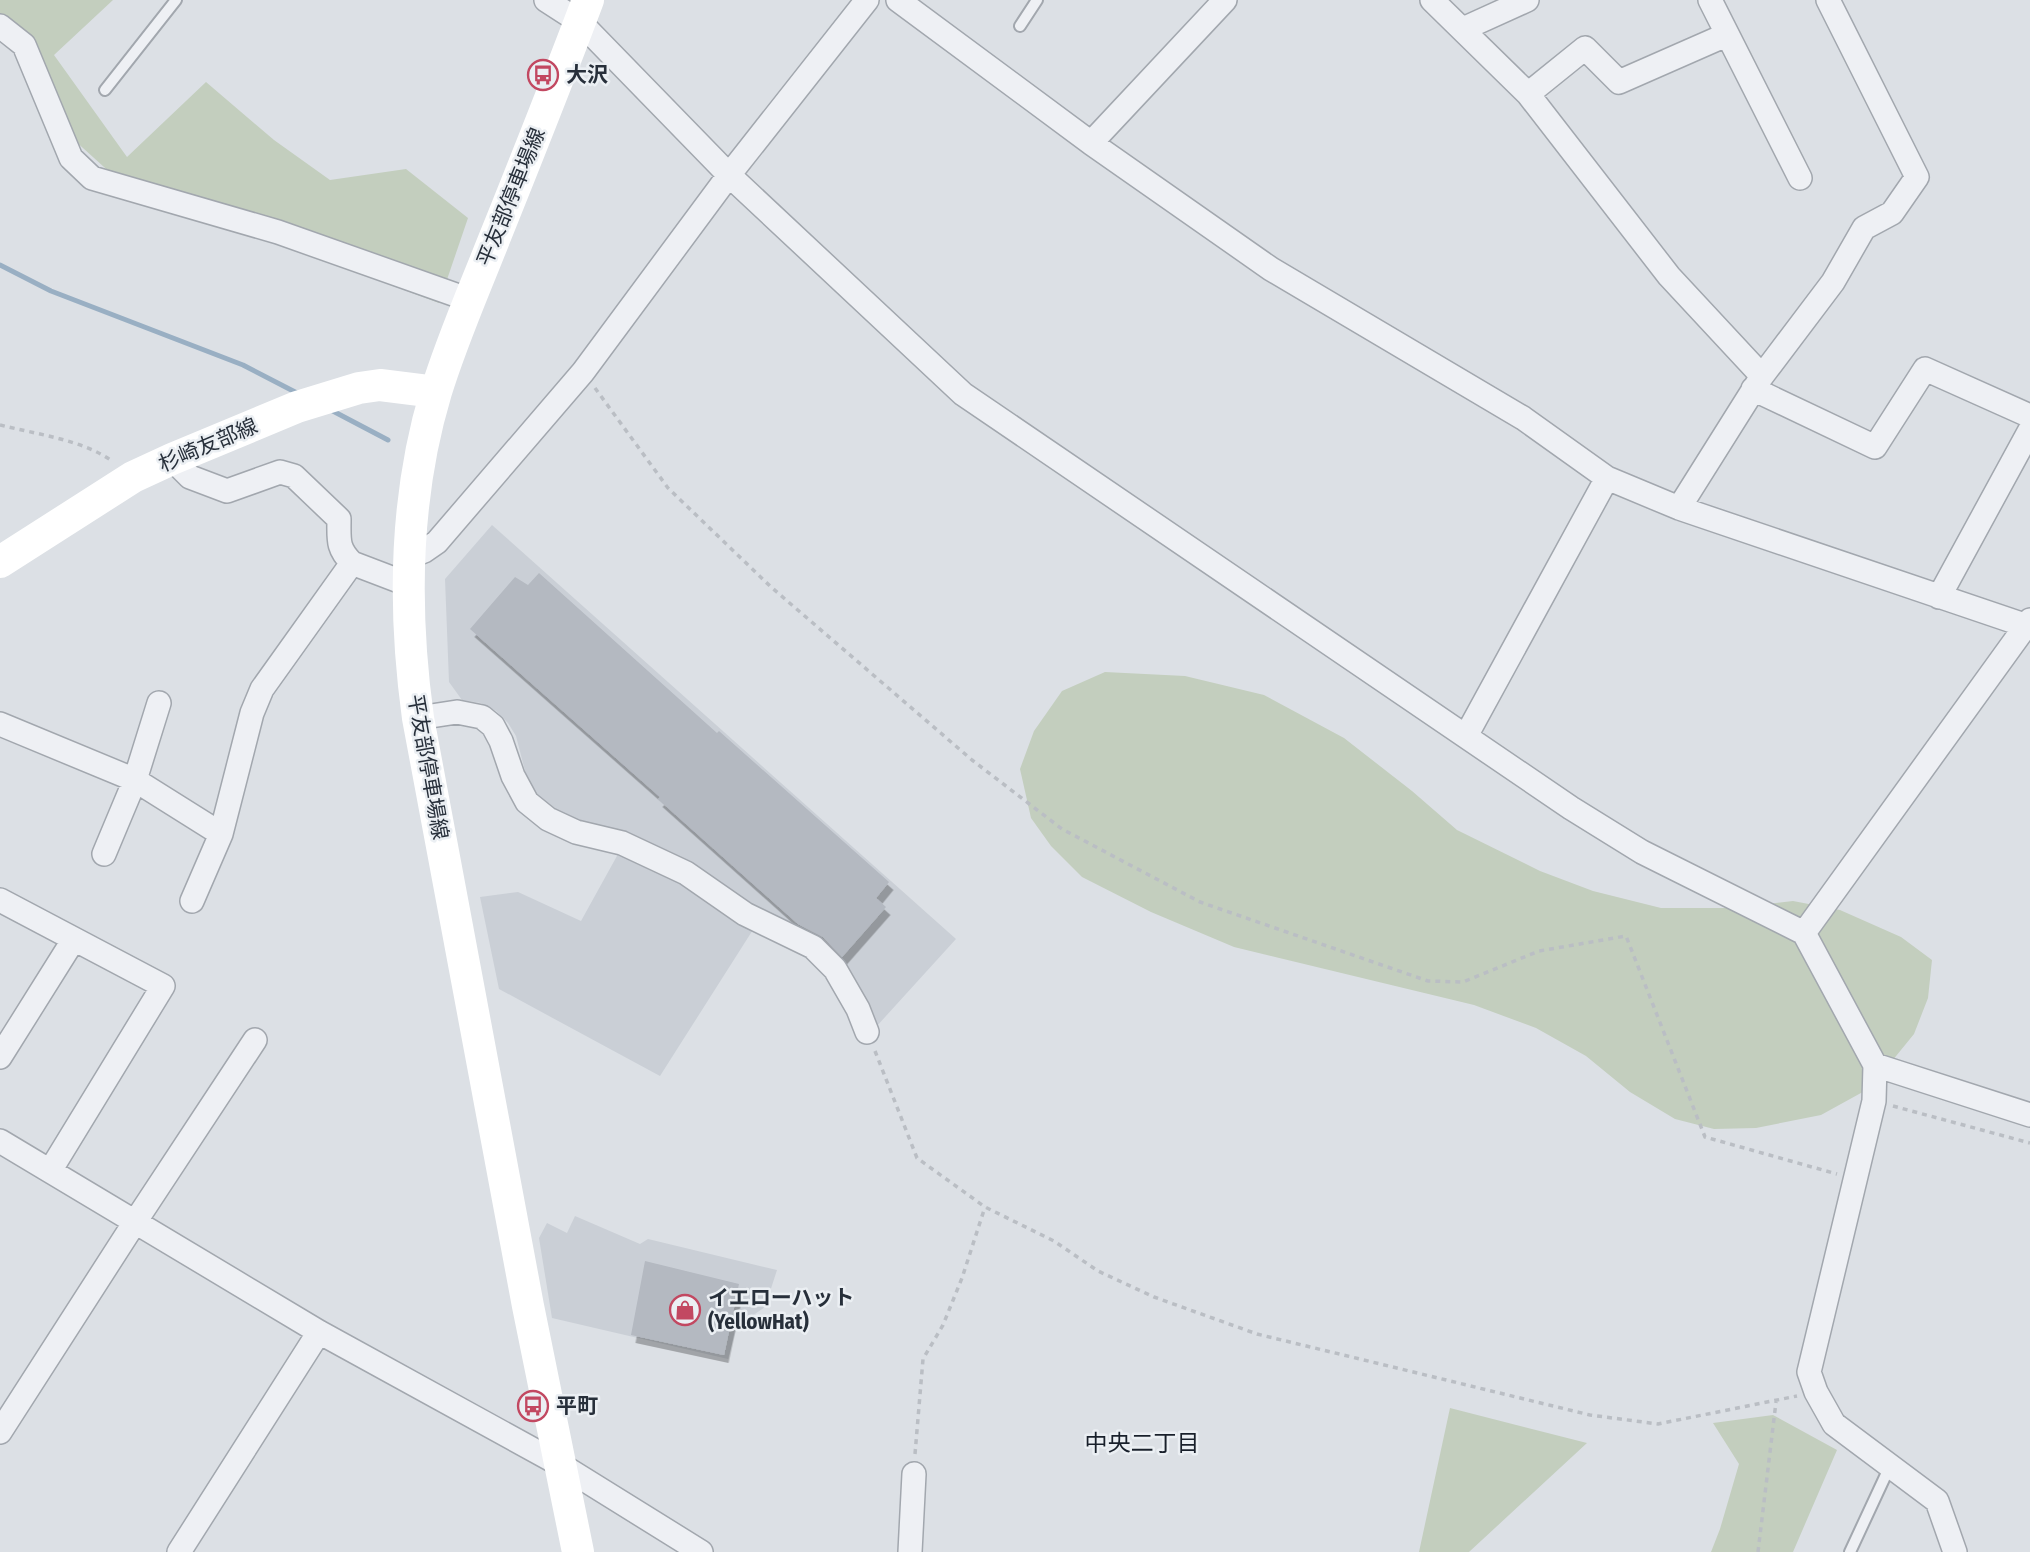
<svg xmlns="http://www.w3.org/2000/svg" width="2030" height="1552" font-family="'Fira Sans Condensed','Noto Sans JP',sans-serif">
  <defs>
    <filter id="shadow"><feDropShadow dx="4.5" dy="8" stdDeviation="0" flood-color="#0004"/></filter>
  </defs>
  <rect width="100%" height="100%" fill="#dce0e5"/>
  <path fill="#cacfd6" d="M492 525 956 939 876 1027 841 965 763 914 660 1076 499 989 480 897 518 892 581 921 628 836 572 819 554 810 530 790 516 736 508 723 496 711 481 703 462 700 449 682 445 579Z
    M575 1216 640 1244 648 1239 777 1270 765 1307 737 1326 728 1359 552 1318 539 1238 547 1223 567 1233Z"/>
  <path fill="#c3cebe" d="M0 0H113L54 55 127 157 206 82 274 140 330 180 406 169 468 218 439 303 125 186 42 111 28 46 0 21Z
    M1105 672 1185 676 1264 695 1344 738 1412 791 1457 830 1540 871 1593 891 1661 908H1734L1793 901 1840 910 1901 937 1932 960 1928 998 1914 1034 1870 1088 1821 1115 1756 1128 1714 1129 1675 1119 1630 1092 1586 1056 1536 1028 1474 1005 1234 947 1151 912 1082 877 1051 846 1031 818 1020 769 1034 731 1062 691Z
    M1450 1408 1587 1443 1469 1552H1419Z
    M1773 1415 1837 1450 1793 1552H1711L1720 1529 1739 1464 1713 1423Z"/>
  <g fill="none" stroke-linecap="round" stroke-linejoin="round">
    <path stroke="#99afc3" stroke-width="5" d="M0 265 51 291 243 365 299 394
      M329 409 388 440"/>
  </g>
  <path fill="#b4b9c1" filter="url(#shadow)" d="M539 573 717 733 719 731 889 882 876 898 886 907 842 957 823 937 798 924 658 799 660 797 470 629 515 577 528 585Z
    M645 1261 739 1284 724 1355 631 1335Z"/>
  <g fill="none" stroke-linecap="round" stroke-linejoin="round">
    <g stroke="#a2a7ae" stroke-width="14">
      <path id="service" d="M1020 26 1037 0
        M105 90 176 0
        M1850 1552 1890 1466"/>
    </g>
    <g stroke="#a2a7ae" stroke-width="26">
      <path id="minor" d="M546 0 580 22 729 175 963 394 1571 808 1642 852 1804 933 1875 1065 1874 1101 1809 1372 1816 1392 1834 1424 1937 1501 1955 1552
        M898 0 1091 143 1271 269 1523 418 1607 478 1679 508 2030 627
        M1432 0 1528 94 1669 276 1762 376 1679 508
        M1710 0 1800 178
        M0 26 24 45 71 158 92 178 278 232 470 300
        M1463 29 1527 0
        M1528 94 1585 48 1619 82 1726 35
        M1091 143 1225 0
        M1762 376 1833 282 1864 228 1892 213 1917 177 1828 0
        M1753 389 1875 447 1925 369 2030 416
        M172 459 190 477 227 491 280 472 294 476 339 519C339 540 337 548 352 563
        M409 557 424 551 437 542 583 372 729 175 867 0
        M1939 597 2030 430
        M418 718 457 712 482 717 493 726 501 741 513 776 527 802 548 819 576 832 622 843 686 873 745 914 813 947 835 969 858 1009 867 1032
        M0 724 135 780 221 834
        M1466 736 1607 478
        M104 854 135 780 159 703
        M0 900 163 986 50 1171
        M192 901 221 834 252 713 262 689 352 563 407 584
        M1804 933 2030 620
        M0 1057 74 939
        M1875 1065 2030 1115
        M0 1141 319 1332 561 1465 701 1552
        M0 1432 135 1222 255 1040
        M179 1552 319 1332
        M910 1552 914 1474"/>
    </g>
    <path stroke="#babec4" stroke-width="3.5" stroke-dasharray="5 5" stroke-linecap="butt" d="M595 388 668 488 771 587 972 760 1062 829 1200 902 1428 981 1463 982 1539 951 1626 936 1705 1137 1837 1174
      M0 425C36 434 83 440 112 461
      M875 1051 917 1158 985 1207 1054 1241 1098 1271 1154 1297 1257 1334 1590 1415 1658 1424 1797 1396
      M1893 1106 2030 1143
      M915 1454 923 1359 943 1325 962 1278 985 1207
      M1758 1552 1776 1402"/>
    <use href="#service" stroke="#eef0f4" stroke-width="10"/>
    <use href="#minor" stroke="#eef0f4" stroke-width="23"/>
    <path stroke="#fff" stroke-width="32" d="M0 562 133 477 172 459 297 407 359 388 380 385 436 392
      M578 1552 528 1306 418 718C403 609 404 498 436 392 451 343 472 295 491 247 524 165 557 83 588 0"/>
  </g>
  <defs>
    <g id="bus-ring" transform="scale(1.575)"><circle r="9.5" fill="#ebeff3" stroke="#c24861" stroke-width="1.5"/><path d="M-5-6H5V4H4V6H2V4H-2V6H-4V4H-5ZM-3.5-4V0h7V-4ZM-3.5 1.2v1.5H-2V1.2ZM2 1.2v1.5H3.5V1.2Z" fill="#c24861"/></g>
    <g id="shop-ring" transform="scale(1.575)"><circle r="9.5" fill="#ebeff3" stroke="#c24861" stroke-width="1.5"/><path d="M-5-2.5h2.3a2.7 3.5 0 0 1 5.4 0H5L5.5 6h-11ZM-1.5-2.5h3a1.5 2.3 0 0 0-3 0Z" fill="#c24861"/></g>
  </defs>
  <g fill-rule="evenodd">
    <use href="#bus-ring" x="543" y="75"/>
    <use href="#shop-ring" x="685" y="1310"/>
    <use href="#bus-ring" x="533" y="1406"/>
  </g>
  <g text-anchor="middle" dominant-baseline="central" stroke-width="5" stroke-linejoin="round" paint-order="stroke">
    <g font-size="21" font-weight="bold" fill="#272f3a" stroke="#ebeff3" text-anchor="start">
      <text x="566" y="75">大沢</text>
      <text x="708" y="1298">イエローハット<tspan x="708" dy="24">(YellowHat)</tspan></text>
      <text x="556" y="1406">平町</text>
    </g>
    <g font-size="21" fill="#272f3a" stroke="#ebeff3">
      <text transform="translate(511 197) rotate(-68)">平友部停車場線</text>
      <text transform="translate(208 445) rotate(-23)">杉崎友部線</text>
      <text transform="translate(428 767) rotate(80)">平友部停車場線</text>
    </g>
    <g font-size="23" fill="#19202b" stroke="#ebeff3">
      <text x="1142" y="1443">中央二丁目</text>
    </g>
  </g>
</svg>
